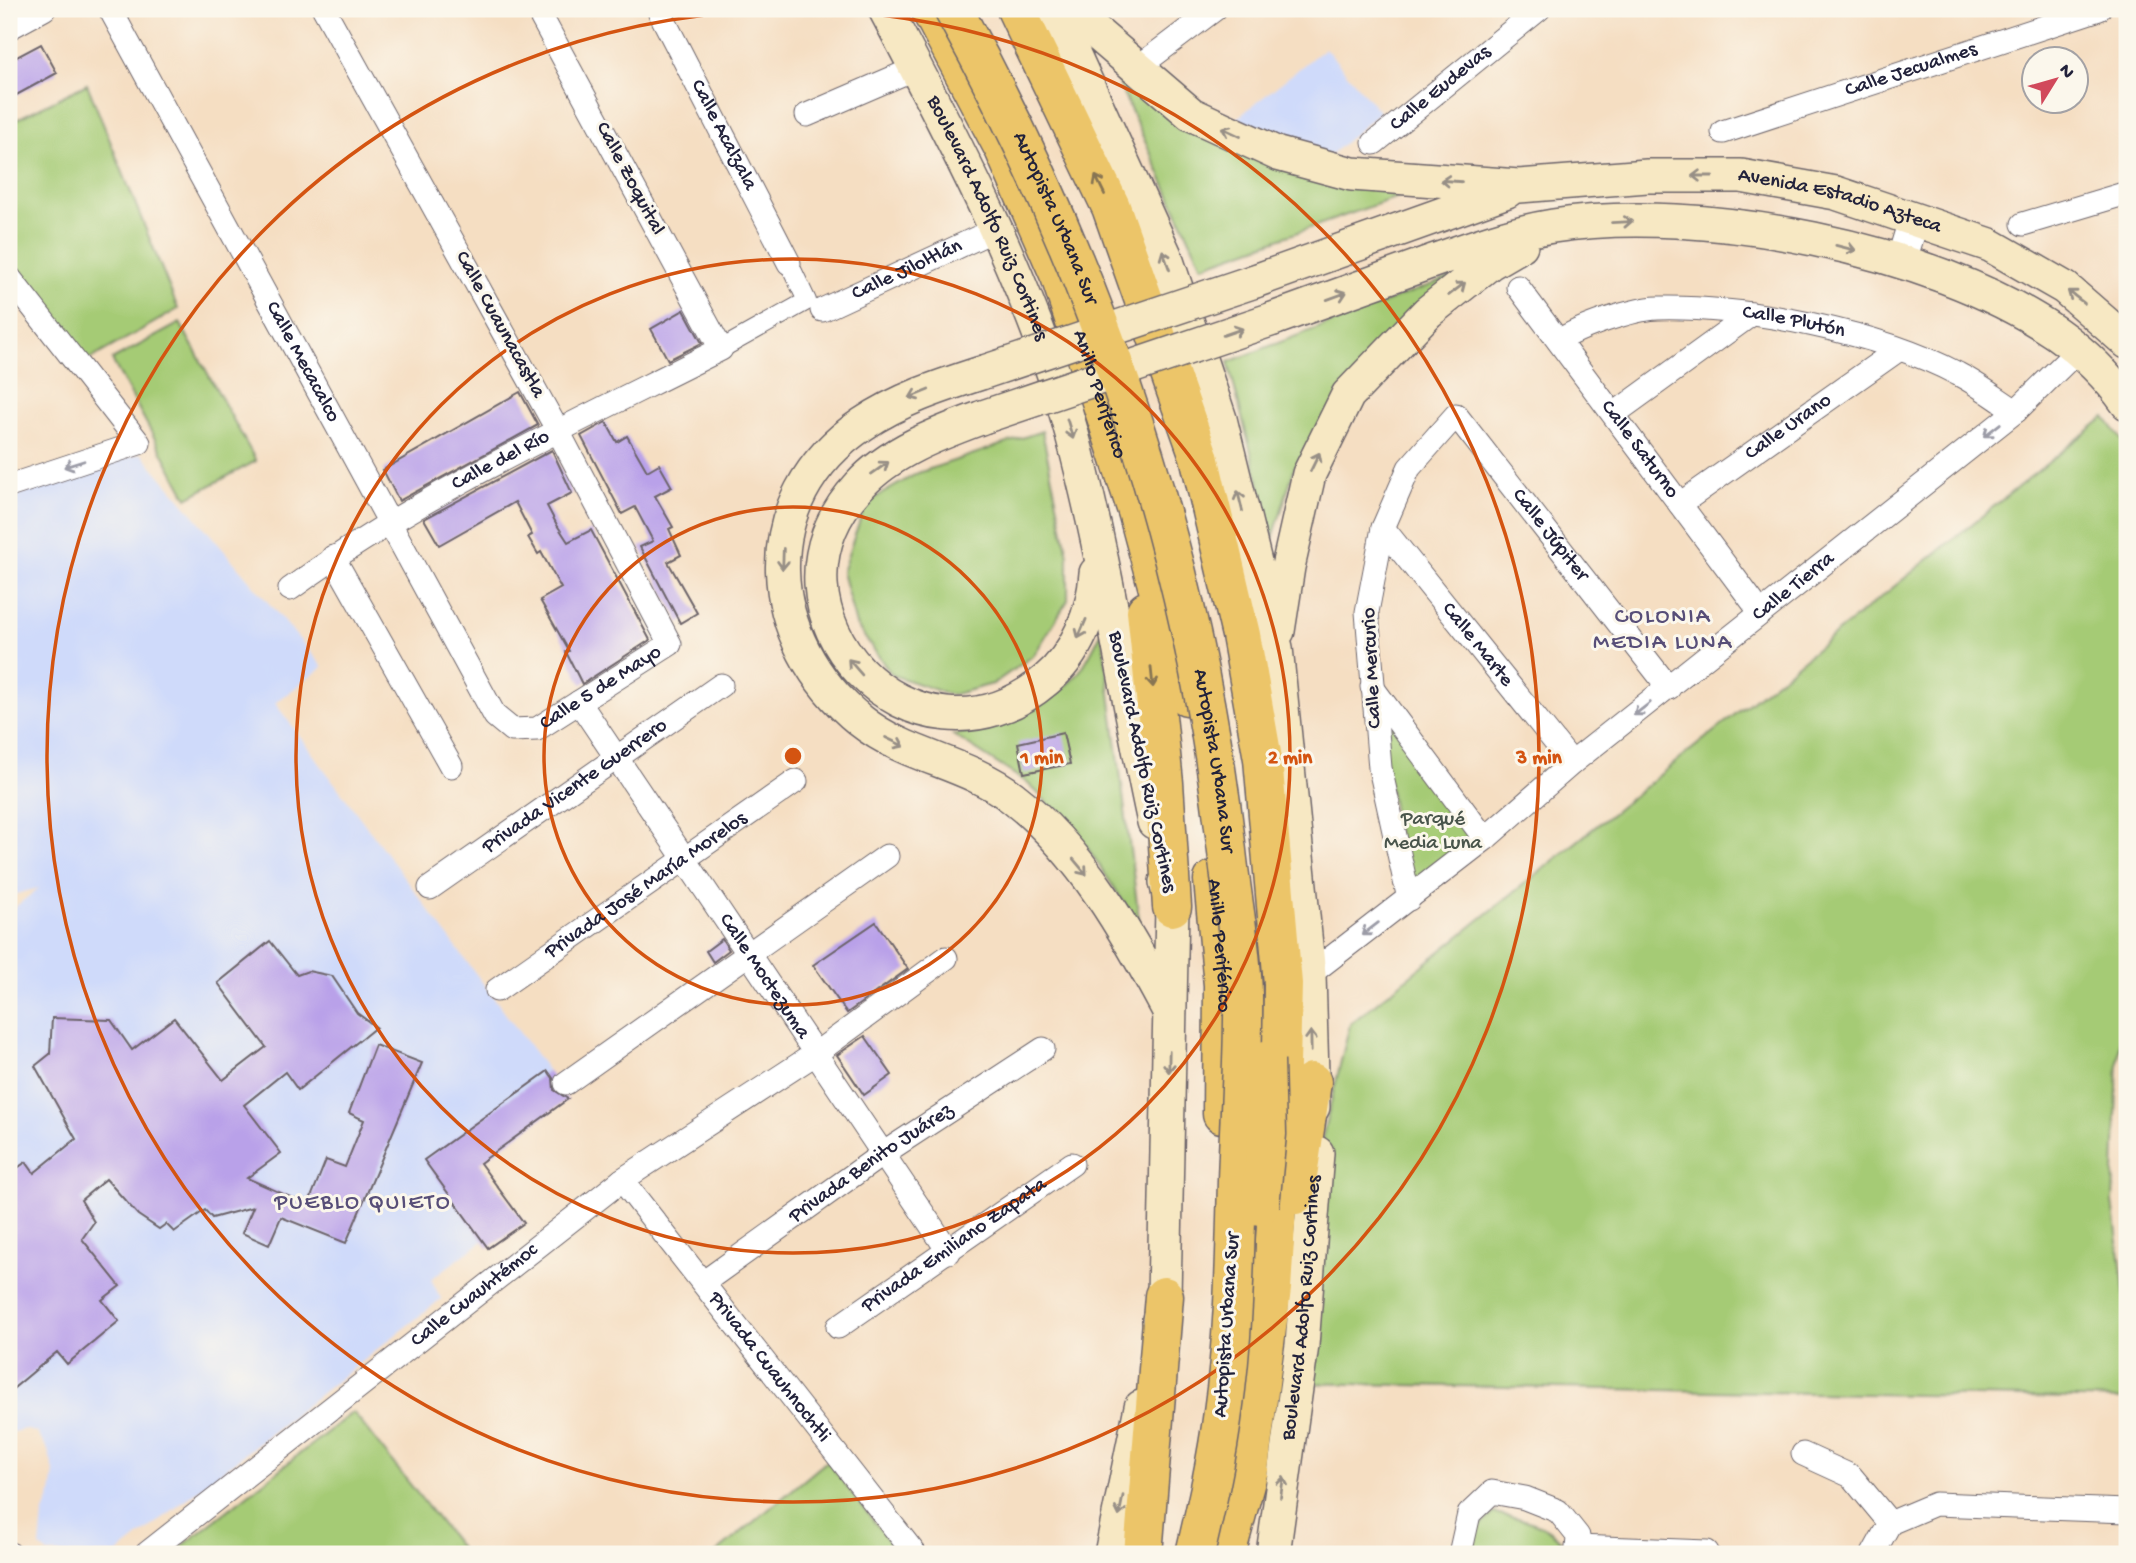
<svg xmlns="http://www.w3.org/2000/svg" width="2136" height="1563" font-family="'Gochi Hand',sans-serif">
  <rect width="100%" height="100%" fill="#fbf7ec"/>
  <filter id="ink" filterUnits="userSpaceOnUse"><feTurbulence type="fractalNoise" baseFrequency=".0143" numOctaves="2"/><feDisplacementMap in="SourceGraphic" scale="14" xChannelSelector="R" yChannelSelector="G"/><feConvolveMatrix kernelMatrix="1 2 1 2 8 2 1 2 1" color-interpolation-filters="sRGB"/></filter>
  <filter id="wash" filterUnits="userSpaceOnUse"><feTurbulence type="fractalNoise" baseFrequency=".00686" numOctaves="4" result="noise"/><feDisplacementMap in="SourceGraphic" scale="28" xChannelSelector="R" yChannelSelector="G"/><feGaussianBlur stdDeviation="1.57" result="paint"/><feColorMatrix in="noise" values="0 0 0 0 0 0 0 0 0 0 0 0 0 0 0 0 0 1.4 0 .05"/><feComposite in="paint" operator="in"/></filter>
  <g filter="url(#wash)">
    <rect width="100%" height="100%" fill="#f5dec2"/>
    <path fill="#cfdafa" d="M1325 48 1380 112 1328 157 1236 119Z
      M141 453 323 667 275 703 548 1071 425 1160 483 1241 431 1279 441 1299 117 1554H49L40 1547 43 1515 51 1495 54 1471 48 1450 37 1433 25 1429 9 1433V912L39 888 9 896V498Z"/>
    <path fill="#a5cb75" stroke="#647658" stroke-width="2" d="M1107 58 1157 105 1423 188 1202 266Z
      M87 84 178 309 71 370 9 257V123Z
      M1470 270 1295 466 1273 538 1228 362Z
      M180 323 256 461 187 498 112 360Z
      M2105 417 2127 447V989L2118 1060 2113 1202 2127 1313V1399L1298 1383 1321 1143 1350 1024Z
      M1042 431 1068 555V600L1034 655 993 684 951 695 892 675 856 625 842 572 866 503 918 473Z
      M1102 631 1140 927 1081 838 1029 784 953 735C997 724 1041 711 1074 678 1086 666 1094 646 1102 631Z
      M1372 687 1485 839 1409 899Z
      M353 1412 465 1554H172Z
      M827 1461 899 1554H715Z
      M1494 1513C1525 1519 1555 1524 1570 1554H1468L1473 1532Z"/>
    <g id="blocks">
      <path fill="#b9a1e9" d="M41 44 57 73 9 99V61Z
        M684 310 702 343 668 360 651 329Z
        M520 392 538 425 399 501 383 470Z
        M606 422 617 442 627 436 647 471 659 464 672 487 655 496 673 527 669 529 681 555 668 562 697 613 680 623 640 547 653 541 635 507 622 514 581 436Z
        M552 450 572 493 547 506 557 525 568 542 591 530 650 640 582 684 566 652 569 651 540 600 561 588 541 552 538 554 528 537 532 535 515 502 439 545 424 519Z
        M1063 733 1070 764 1024 773 1018 743Z
        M876 922 908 969 847 1013 813 965Z
        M722 939 729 950 713 962 706 951Z
        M270 941 297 975 308 971 332 976 357 1013 376 1027 298 1090 285 1072 244 1105 281 1153 247 1178 308 1205 326 1160 345 1167 364 1120 349 1113 375 1045 422 1063 346 1243 281 1217 269 1245 242 1233 253 1207 212 1218 205 1210 174 1232 166 1224 159 1229 138 1215 106 1179 81 1200 94 1222 82 1239 120 1286 102 1300 119 1321 67 1364 57 1352 9 1392V1174L26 1162 34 1173 76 1139 35 1066 50 1054 52 1018 111 1020 132 1050 174 1018 223 1080 266 1047 218 983Z
        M865 1036 892 1075 864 1095 837 1055Z
        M548 1071 553 1078 554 1090 568 1099 480 1163 524 1223 488 1248 424 1160Z"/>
    </g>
  </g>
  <g filter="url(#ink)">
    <use href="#blocks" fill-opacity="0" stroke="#6c646a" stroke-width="2"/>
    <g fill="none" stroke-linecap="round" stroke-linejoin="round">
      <g stroke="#6c646a" stroke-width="20">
        <path id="pedestrian" d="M721 349 807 301 789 263"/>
      </g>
      <g stroke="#6c646a" stroke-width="25">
        <g id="minor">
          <path id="s1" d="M110 9 495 716 512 730 537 729 670 644 558 431 324 9"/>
          <path id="s2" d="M658 9 789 263"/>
          <path d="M9 28 44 9"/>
          <path d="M1137 68 1215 9"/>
          <path d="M807 115 916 68"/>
          <path id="s3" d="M1723 132 2099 9"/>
          <path id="s4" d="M1374 143 1539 9"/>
          <path d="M2023 224 2127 193"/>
          <path d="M9 277 139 443 9 486"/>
          <path id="s5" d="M1518 287 1761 613"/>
          <path id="s6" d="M822 310 994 230"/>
          <path id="s7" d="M1559 341C1579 327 1633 309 1658 308 1747 306 1879 332 1958 374 1978 384 1997 399 2016 411"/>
          <path d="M1614 414 1752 314"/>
          <path id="s8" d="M1680 504 1898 350"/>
          <path id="s9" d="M1383 528 1572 763"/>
          <path d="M333 557 451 766"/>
          <path id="s10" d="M290 589C422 493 575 423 721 349L537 9"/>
          <path d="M1372 687 1485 839"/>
          <path id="s11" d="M579 702 949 1252"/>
          <path id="s12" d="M430 888 721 685"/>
          <path id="s13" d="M1409 899 1380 768 1367 612 1383 528 1409 468 1456 415 1669 688"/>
          <path id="s14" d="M1309 975 1485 839 1572 763 2016 411 2078 350"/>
          <path id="s15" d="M497 990 796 781"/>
          <path d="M566 1083 887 856"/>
          <path id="s16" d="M622 1180 915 1554"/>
          <path id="s17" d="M704 1282 884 1153 1043 1049"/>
          <path id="s18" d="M838 1327 1072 1164"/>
          <path d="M1803 1454 1851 1476 1890 1523"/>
          <path d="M1577 1547 1707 1552"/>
          <path d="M9 1554H10"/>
          <path id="s19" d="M146 1554 622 1180 815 1054 946 958"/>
          <path d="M1460 1554 1469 1514 1492 1492 1525 1498 1558 1511 1578 1536 1577 1554"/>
          <path d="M1873 1554 1890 1523 1935 1504 2127 1511"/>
        </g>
      </g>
      <g stroke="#6c646a" stroke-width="32">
        <path id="tertiary" d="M1901 262 1914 219"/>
      </g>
      <g stroke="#6c646a" stroke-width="36">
        <g id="secondary">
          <path id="s20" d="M885 9C956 144 1031 285 1072 434 1106 561 1126 693 1154 822"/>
          <path d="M1053 9 1165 255 1220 419 1276 648 1309 975 1313 1107"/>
          <path id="s21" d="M1075 9 1093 30 1191 114 1278 154 1352 174 1519 186 1647 176H1741L1836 193 1990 245 2065 288 2127 342"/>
          <path d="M1255 281 1507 191"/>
          <path d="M1273 319C1322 301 1372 283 1422 265 1464 250 1509 233 1553 226 1700 203 1933 248 2056 333 2083 352 2108 376 2127 403"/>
          <path d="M984 372C941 386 900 399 863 424 750 499 762 641 861 721 906 757 966 762 1012 797 1081 850 1128 934 1168 1009"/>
          <path d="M983 417C940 433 890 451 859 486 743 610 916 791 1046 680 1076 655 1094 612 1096 573"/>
          <path d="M1278 631 1288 567 1309 474 1348 395 1428 312 1490 263 1521 245"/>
          <path d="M1159 1320 1164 1296 1172 907 1166 882"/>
          <path d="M1111 1554 1141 1407"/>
          <path id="s22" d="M1273 1554 1302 1345 1317 1153"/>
        </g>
      </g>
      <g stroke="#6c646a" stroke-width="41">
        <g id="motorway">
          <path id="s23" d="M930 9 1004 149 1060 276 1137 511 1187 696"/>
          <path d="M1016 9 1111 207 1199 456 1241 635 1263 759 1283 984 1280 1103"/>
          <path d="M1146 611 1164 783 1172 907"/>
          <path id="s24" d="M1213 880 1223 985 1222 1114"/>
          <path d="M1295 1195 1312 1082"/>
          <path d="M1143 1554 1164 1296"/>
          <path d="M1226 1554 1249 1469 1272 1288 1280 1160"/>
        </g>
      </g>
      <use href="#pedestrian" stroke="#fff" stroke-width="18"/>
      <use href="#minor" stroke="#fff" stroke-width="23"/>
      <use href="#tertiary" stroke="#fff" stroke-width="30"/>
      <use href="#secondary" stroke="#f7e8c3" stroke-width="33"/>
      <use href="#motorway" stroke="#ecc569" stroke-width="38"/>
      <g stroke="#6c646a" stroke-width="36" stroke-linecap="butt">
        <path id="secondary-bridge" d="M984 372 1255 281
          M983 417 1273 319"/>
      </g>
      <g stroke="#6c646a" stroke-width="41" stroke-linecap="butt">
        <g id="motorway-bridge">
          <path id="s25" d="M953 9C1099 273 1193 551 1227 851 1232 899 1242 948 1243 995 1244 1056 1239 1118 1237 1180 1235 1257 1234 1336 1223 1412 1217 1460 1206 1507 1195 1554"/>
          <path d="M1260 1206 1267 1134 1265 1060"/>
        </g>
      </g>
      <use href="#secondary-bridge" stroke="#f7e8c3" stroke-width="33"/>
      <use href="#motorway-bridge" stroke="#ecc569" stroke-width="38"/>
    </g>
    <defs><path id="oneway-shaft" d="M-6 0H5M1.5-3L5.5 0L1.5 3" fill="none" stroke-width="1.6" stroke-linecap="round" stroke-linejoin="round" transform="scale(1.75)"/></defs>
    <g stroke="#978f86">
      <use href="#oneway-shaft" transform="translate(1231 132) rotate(-155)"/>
      <use href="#oneway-shaft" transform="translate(1702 176) rotate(180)"/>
      <use href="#oneway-shaft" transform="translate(1451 181) rotate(-176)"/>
      <use href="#oneway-shaft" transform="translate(1622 222) rotate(-3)"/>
      <use href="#oneway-shaft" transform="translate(1846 248) rotate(14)"/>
      <use href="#oneway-shaft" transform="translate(1166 260) rotate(-110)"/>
      <use href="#oneway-shaft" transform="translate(1457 289) rotate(-38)"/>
      <use href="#oneway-shaft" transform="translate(1337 296) rotate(-20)"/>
      <use href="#oneway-shaft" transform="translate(2076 297) rotate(-143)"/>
      <use href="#oneway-shaft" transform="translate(1233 332) rotate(-19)"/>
      <use href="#oneway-shaft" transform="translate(919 394) rotate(158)"/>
      <use href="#oneway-shaft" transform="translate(1070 429) rotate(73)"/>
      <use href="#oneway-shaft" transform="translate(1315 462) rotate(-64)"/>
      <use href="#oneway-shaft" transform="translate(880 468) rotate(-35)"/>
      <use href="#oneway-shaft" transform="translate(1240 501) rotate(-104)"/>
      <use href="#oneway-shaft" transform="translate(783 559) rotate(92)"/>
      <use href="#oneway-shaft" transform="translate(1082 629) rotate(113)"/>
      <use href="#oneway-shaft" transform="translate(855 667) rotate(-131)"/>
      <use href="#oneway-shaft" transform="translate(895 742) rotate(26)"/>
      <use href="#oneway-shaft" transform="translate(1080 867) rotate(50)"/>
      <use href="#oneway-shaft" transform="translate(1311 1041) rotate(-91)"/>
      <use href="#oneway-shaft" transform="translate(1169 1062) rotate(91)"/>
      <use href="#oneway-shaft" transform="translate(1282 1487) rotate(-82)"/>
      <use href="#oneway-shaft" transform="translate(1121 1506) rotate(101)"/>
    </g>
    <g stroke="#877452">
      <use href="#oneway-shaft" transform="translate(1100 185) rotate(-116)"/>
      <use href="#oneway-shaft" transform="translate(1152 677) rotate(84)"/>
    </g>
    <g stroke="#9c9ca7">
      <use href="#oneway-shaft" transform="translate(1992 430) rotate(142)"/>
      <use href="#oneway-shaft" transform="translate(74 464) rotate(162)"/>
      <use href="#oneway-shaft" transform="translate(1642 709) rotate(142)"/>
      <use href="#oneway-shaft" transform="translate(1370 929) rotate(143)"/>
    </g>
  </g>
  <g fill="none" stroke="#d45411" stroke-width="3.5">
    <circle cx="793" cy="756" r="249"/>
    <circle cx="793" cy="756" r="497"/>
    <circle cx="793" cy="756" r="746"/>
  </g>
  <g text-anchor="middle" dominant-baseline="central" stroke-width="6" stroke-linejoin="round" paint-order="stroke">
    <g font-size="21" fill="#22223b" stroke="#fbf7ec">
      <text stroke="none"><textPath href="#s3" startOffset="198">Calle Jecualmes</textPath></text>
      <text stroke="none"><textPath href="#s4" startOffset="86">Calle Eudevas</textPath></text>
      <text stroke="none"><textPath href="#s2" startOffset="142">Calle Acalzala</textPath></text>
      <text transform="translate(629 179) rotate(62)">Calle Zoquital</text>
      <text stroke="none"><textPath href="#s21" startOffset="821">Avenida Estadio Azteca</textPath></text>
      <text stroke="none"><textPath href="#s25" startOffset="233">Autopista Urbana Sur</textPath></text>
      <text stroke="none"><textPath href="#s20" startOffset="233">Boulevard Adolfo Ruiz Cortines</textPath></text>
      <text stroke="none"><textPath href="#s6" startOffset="94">Calle Jiloltlán</textPath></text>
      <text transform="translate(499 325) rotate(61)">Calle Cuaunacastla</text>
      <text stroke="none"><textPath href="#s7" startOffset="242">Calle Plutón</textPath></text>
      <text stroke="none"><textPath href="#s1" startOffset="402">Calle Mecacalco</textPath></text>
      <text stroke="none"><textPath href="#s23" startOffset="422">Anillo Periférico</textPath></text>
      <text stroke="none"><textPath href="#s8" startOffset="133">Calle Urano</textPath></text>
      <text stroke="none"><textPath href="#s5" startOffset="203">Calle Saturno</textPath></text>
      <text stroke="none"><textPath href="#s10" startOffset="247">Calle del Río</textPath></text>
      <text stroke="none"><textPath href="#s13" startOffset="665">Calle Júpiter</textPath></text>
      <text stroke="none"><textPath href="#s14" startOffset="621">Calle Tierra</textPath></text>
      <text stroke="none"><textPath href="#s9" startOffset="150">Calle Marte</textPath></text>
      <text transform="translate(1373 668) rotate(-93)">Calle Mercurio</text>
      <text stroke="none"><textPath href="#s1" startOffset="928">Calle 5 de Mayo</textPath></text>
      <text stroke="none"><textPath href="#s25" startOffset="800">Autopista Urbana Sur</textPath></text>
      <text transform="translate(1141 762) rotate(78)">Boulevard Adolfo Ruiz Cortines</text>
      <text stroke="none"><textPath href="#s12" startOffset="177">Privada Vicente Guerrero</textPath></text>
      <text stroke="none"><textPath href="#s15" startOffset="182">Privada José María Morelos</textPath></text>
      <text stroke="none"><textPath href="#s24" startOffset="66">Anillo Periférico</textPath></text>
      <text stroke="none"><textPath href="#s11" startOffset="331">Calle Moctezuma</textPath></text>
      <text stroke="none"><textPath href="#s17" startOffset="205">Privada Benito Juárez</textPath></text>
      <text stroke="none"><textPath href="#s18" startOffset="142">Privada Emiliano Zapata</textPath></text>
      <text stroke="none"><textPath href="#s19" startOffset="418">Calle Cuauhtémoc</textPath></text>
      <text stroke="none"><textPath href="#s22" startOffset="248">Boulevard Adolfo Ruiz Cortines</textPath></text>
      <text transform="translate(1228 1325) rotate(-86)">Autopista Urbana Sur</text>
      <text stroke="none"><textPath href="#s16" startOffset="238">Privada Cuauhnochtli</textPath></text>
    </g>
    <g font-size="21" fill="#49554c" stroke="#fbf7ec">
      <text x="1433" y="820">Parqué<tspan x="1433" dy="24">Media Luna</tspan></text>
    </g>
    <g font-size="23" letter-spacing="2" fill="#574e78" stroke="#fbf7ec">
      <text x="1663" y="617">COLONIA<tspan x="1663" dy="26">MEDIA LUNA</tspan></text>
      <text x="363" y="1203">PUEBLO QUIETO</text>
    </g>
  </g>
  <circle cx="793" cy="756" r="10" fill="#d45411" stroke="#fbf7ec" stroke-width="3.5"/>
  <g font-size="21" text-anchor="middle" font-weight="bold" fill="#d45411" stroke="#fbf7ec" stroke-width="6" stroke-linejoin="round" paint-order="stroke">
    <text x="1042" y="763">1 min</text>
    <text x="1290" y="763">2 min</text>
    <text x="1539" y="763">3 min</text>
  </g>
  <rect width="2136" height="1563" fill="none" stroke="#fbf7ec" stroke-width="35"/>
  <g transform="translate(2055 80) rotate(53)"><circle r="33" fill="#fbf7ec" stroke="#a4a2a5" stroke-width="2"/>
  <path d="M0-5L12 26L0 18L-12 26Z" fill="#d1495b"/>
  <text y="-10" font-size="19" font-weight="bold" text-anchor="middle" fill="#22223b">N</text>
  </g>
</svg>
